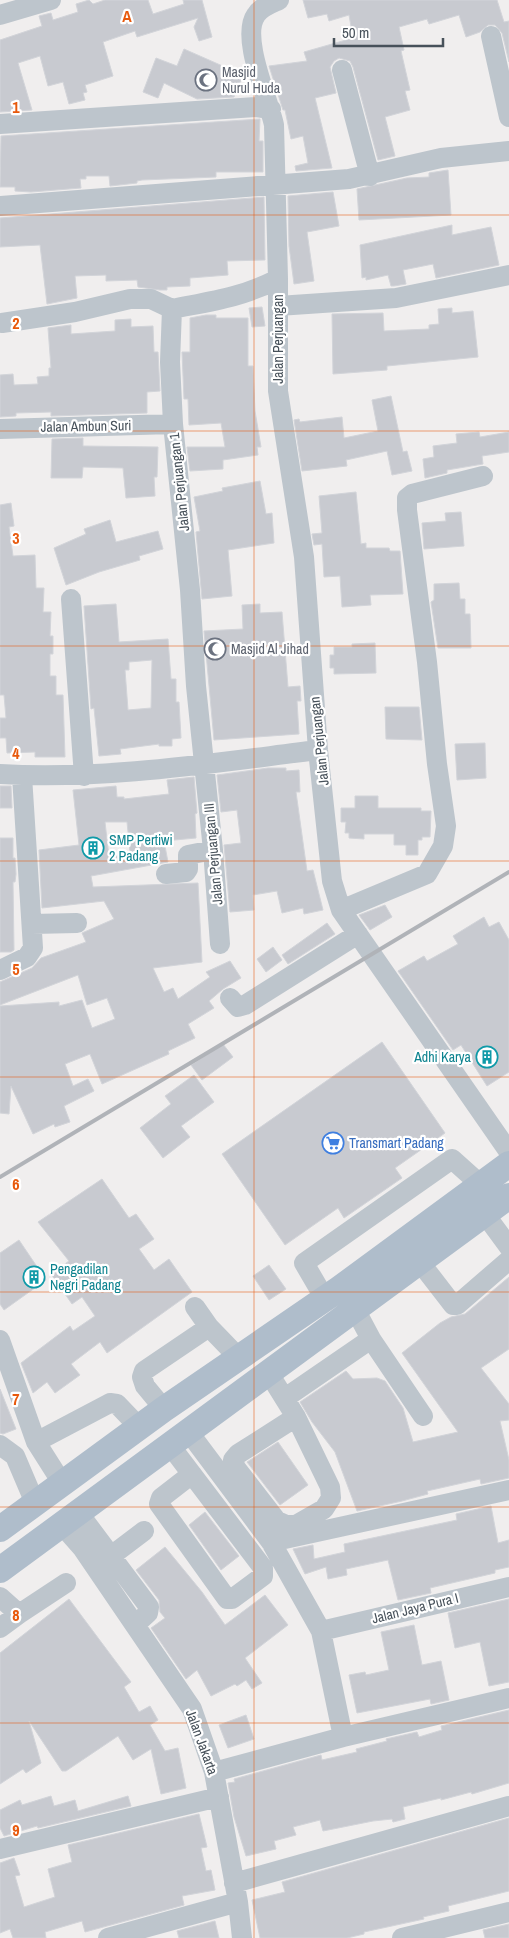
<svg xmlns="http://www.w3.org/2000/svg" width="509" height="1938" font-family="'Archivo Narrow',sans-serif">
  <rect width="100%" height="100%" fill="#f0eeee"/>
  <path fill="#c8cad0" stroke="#d2d4d9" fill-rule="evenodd" d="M89 0 93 4 105 0H148L153 14 184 4 183 0H202L212 37 199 41 194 27 198 18 137 37 135 31 103 42 113 76 85 85 87 92 83 93 85 100 69 104 63 82 48 86 40 56 18 63 32 110 0 112V40L42 26 39 16 51 13 53 20 78 12 76 4Z
    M303 0H497L504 22 509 21V62L502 33 495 25H488L480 32 466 37 459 15 429 24 427 19 399 27 404 50 401 51 410 90 405 91 410 110 385 117 395 156 378 160 353 67 350 61 339 58 334 61 330 67 336 93 315 98 332 168 296 171 295 166 308 163 303 136 291 139 285 110H283L269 66 307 61 304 52 353 38 349 15 329 21 327 14 308 18Z
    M184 49 243 75 234 97 197 99 164 83 158 98 143 92 156 58 177 66Z
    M260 119 259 141H263V172H216V177L142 180 137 181V183L110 186 109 176H86V179H80L81 188 31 192 15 191V187H0L1 136Z
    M448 170 451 215 359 220 357 189 407 178 429 177V173Z
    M333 192 339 226 307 232 314 281 294 284 289 246 288 196Z
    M264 197 265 260 227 261 228 275 190 278V286L167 287V290H160L138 287 137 280 106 281V275L75 276 77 298 47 304 40 245 0 247V218Z
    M452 225V235L491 227 499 265 436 278 433 264 403 270 406 284 394 286H391L388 275 366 280V277L362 278 360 245Z
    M262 307 265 326 252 327 249 308Z
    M452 308V313L473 311 478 357 387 366V370L333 374 332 314 383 313 384 331 429 329V325L439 324 438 309Z
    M206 315H216V318H248V366H253L255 411 261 447H257L258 455 223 460V469L190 471 187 447H225L221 423 189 425 188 399H184L182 352H190V318Z
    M131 319V327L153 326 154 352H158L160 391 147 392V413L51 416V412L16 413V416L0 417V375L13 374 14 385 38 384 37 377 49 376V368H51L48 328 71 325V334L115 331V320Z
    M391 396 403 452 407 451 412 471 392 475 387 451 346 460 347 466 302 471 294 420 299 419 300 422 342 417 344 438 378 431 372 400Z
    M479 432 480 437 509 432V452L482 456 483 464 447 470V473L425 478 423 459 434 457 433 446 457 443 456 434Z
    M83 438V446L158 447 157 477H154L155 496 126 498 123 468 83 467 82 478H51L52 439Z
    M260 481 266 514 272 513 274 543 228 550 232 596 202 599 196 532 200 531 194 497 223 491 222 488Z
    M356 492 361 544 366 543V548H389L390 551H400L403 594 370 595 371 605 342 607 340 576 324 577 322 544 314 545 312 534 322 533 319 496Z
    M11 503 14 526 9 527 13 556 35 555 36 588H44L43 612H51L50 636H53V654H50V676H56V695H63L65 757H35V752L7 753 6 738H0V718H6L4 695H0V505Z
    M461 512 464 546 424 549 422 523 446 521 445 513Z
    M110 520 116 542 158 531 163 549 139 556 140 560 99 572 66 585 54 548 86 534 84 529Z
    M459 583 460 599H465V614H470L471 648H438L431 602 434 600V584Z
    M116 604 119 642 168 639 171 679H176V702H179L181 738 172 739V746H159V744L120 749 121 754 99 756 94 708 91 709 84 606ZM152 660 151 708 128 710 125 670H129V662Z
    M260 604V613L282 612 288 687 300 686 301 701H297L299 734 214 740 204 631 243 629 242 605Z
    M375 643 376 673 334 674V668H330V655H334V647H352V644Z
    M385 707H419L422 740 386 739Z
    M485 743 486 778 457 780 455 744Z
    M268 768H286V771L299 770 300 792H296L307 871 313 870 323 910 304 914 303 908 282 913 277 891 253 895 254 910 230 912 224 845 241 843 237 810 221 812 217 775Z
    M194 777 197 813 195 814 196 838 164 841 168 862 91 876 93 887 198 883 202 962 153 968 164 992 173 988 178 999 210 977 206 972 230 961 241 978 223 989 209 1001 214 1008 188 1024 195 1038 168 1051 169 1054 102 1084 90 1054 65 1064 73 1086 88 1079 94 1091 64 1106 70 1122 55 1127 54 1124 33 1134 11 1086 9 1114 0 1113V1006L59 1002V1006L82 1000 92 1028 115 1019 107 998 87 1005 78 975 0 1005V982L32 968 41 958 86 942 82 933 114 919 104 901 42 908 39 850 79 845 73 790 116 786 117 797H124V799L169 794 167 780ZM105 822H127L130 853 109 857Z
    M0 786H11L12 808H0Z
    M355 796H378V808H421V811H431L430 837H422V840H418V855H406V845H394V834H364V839L349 838V833H345L346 822H341V808H355Z
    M0 838H13V858H15L16 874 15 882H13L14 950 11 952H0Z
    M385 905 392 917 370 930 359 915Z
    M484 917 489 927 499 922 509 940V1072L487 1086 461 1045 453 1050 398 971 424 956 427 961 458 944 453 936Z
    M327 923 335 934 288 964 282 955Z
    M273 947 282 960 266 972 257 959Z
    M382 1042 445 1133 395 1168 402 1178 344 1218 338 1208 285 1245 222 1154Z
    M223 1044 233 1057 202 1080 191 1065Z
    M194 1075 214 1102 181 1126 190 1137 163 1158 140 1128 171 1104 165 1096Z
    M102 1179 129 1218 136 1214 154 1239 139 1249 154 1270 169 1259 192 1292 107 1353 100 1342 71 1364 80 1375 55 1393 47 1382 33 1393 21 1363 70 1326 73 1331 95 1316 82 1297 72 1304 51 1274 69 1261 38 1222Z
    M19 1240 46 1280 4 1310 0 1304V1253Z
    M269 1265 286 1289 269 1300 253 1276Z
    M509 1277V1349L481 1368 509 1404V1420L500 1421 509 1460V1478L481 1484 480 1479 427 1491 428 1494 402 1501 357 1511 335 1452 312 1422 300 1402 346 1371 353 1379 377 1378 385 1381 403 1408 413 1442 458 1432 402 1353 440 1323 451 1317 465 1314Z
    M0 1389 16 1429 3 1434 0 1433Z
    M278 1442 308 1485 280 1505 247 1462Z
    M491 1506 498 1543 509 1540V1567L495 1570V1573L430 1588 431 1593 398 1600 388 1560 346 1569 347 1575 328 1579 326 1567 305 1574 293 1549 313 1545 314 1559 345 1552 344 1544 457 1520 456 1514Z
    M205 1512 239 1556 221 1570 189 1525Z
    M165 1547 202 1592 225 1625 265 1595 288 1625 245 1658 262 1683 252 1689 246 1680 237 1686 235 1684 211 1696 197 1670 186 1679 151 1628 165 1618 160 1612 159 1600 136 1570Z
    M69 1599 131 1682 124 1687 139 1712 150 1706 158 1720 150 1725 165 1751 178 1748 186 1788 161 1794 151 1749 133 1760 118 1736 66 1771H62L29 1721 41 1763 26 1773 23 1769 0 1784V1653Z
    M509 1599V1682L489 1686 480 1642 455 1648 448 1613Z
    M414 1625 422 1665 441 1661 449 1700 431 1704 430 1699 357 1713 349 1675 365 1672 366 1675 389 1670 381 1632Z
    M509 1710V1783L472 1794 471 1792 441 1800V1798L403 1807 405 1819 393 1822 392 1819 373 1821 323 1831 320 1820 293 1827 296 1835 274 1841 276 1849 246 1856 234 1817 228 1783 235 1782 234 1779 321 1755 322 1760 357 1752 356 1749 387 1741 386 1739 417 1732 419 1737 442 1730 441 1726Z
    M246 1715 254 1739 228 1748 219 1725Z
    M51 1796 54 1806 75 1800 78 1811 128 1796 131 1806 38 1828 37 1826 4 1836 0 1828V1810L20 1800 22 1805Z
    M199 1814 207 1847 201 1848 206 1871 211 1870 215 1890 182 1896 184 1905 85 1932 82 1921 45 1932 46 1938H13L10 1929 0 1933V1863L14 1858 20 1875 15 1876 24 1907 55 1897 48 1869 72 1862 68 1845Z
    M509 1818V1891L448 1906 449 1911 423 1917 424 1919 364 1932V1934L347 1938H260L252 1900 285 1892 282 1882Z
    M215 1921 219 1938H179L177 1931Z
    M509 1924V1938H485L483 1930Z"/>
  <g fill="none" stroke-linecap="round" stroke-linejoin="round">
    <path stroke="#bdc5cc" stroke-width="20" d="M279 0C270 4 261 7 256 15 240 37 269 100 274 125L278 279V391L304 557 318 750 332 881 341 910 509 1152
      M0 15 51 0
      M491 36 509 117
      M342 70 370 176
      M0 124 256 107 271 109
      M0 206 349 179 441 158 509 151
      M278 306 396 298 509 275
      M2 323 75 312 130 299H151L172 309
      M0 429 173 424
      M71 599 84 776
      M0 774C107 780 212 763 318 750
      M166 874 186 872 188 869V855L213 850
      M341 910 427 874 443 846 446 826 437 764 427 662 407 510V498L412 494 483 476
      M32 924 77 923
      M220 944 213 850 196 686 190 590 173 424 170 362 172 309C212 301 240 298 278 279
      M0 970 27 957 33 948 22 776
      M230 998 238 1007 245 1005 358 934
      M484 1213 509 1247
      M419 1261 453 1305H457L509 1260
      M325 1299 304 1263 452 1159 481 1185
      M195 1307 209 1327
      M371 1339 423 1416
      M0 1340 36 1442 62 1483
      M268 1372 296 1417 330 1487 331 1498 324 1509 296 1525H286L277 1521 236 1468 233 1460 238 1454 296 1417
      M285 1398 371 1339 355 1309
      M164 1409 145 1386 142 1377 144 1371 209 1327 238 1357
      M188 1431 271 1542 321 1631 343 1737
      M36 1442 110 1403 117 1404 139 1427
      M169 1444 263 1568V1576L232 1599H227L159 1504 161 1498 192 1474
      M0 1445 15 1456 35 1503
      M78 1512 149 1607 148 1613 135 1625
      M61 1524 83 1549 192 1709 214 1772 238 1902 242 1938
      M271 1542 509 1490
      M111 1556 144 1531
      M0 1597 19 1614 66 1583
      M0 1628 19 1614
      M321 1631 509 1587
      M214 1772 343 1737 509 1698
      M0 1849 219 1797
      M234 1883 509 1806
      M108 1938 238 1902
      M402 1938 509 1912"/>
    <path stroke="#afbdcb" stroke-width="26" d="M0 1529 164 1409 339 1289 509 1164
      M0 1570 509 1196"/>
    <path stroke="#b0b3b8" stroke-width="4" d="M0 1177 509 872"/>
  </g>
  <path fill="none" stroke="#e8590c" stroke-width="1" stroke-opacity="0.55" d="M254 0V1938M0 215H509M0 431H509M0 646H509M0 861H509M0 1077H509M0 1292H509M0 1507H509M0 1723H509"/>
  <defs>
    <g id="mosque-ring" transform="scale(1.125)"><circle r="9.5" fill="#fff" stroke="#6b7280" stroke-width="1.5"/><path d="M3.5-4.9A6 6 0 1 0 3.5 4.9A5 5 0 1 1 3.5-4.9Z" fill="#6b7280"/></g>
    <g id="building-ring" transform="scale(1.125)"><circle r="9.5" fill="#fff" stroke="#0f9aa8" stroke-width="1.5"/><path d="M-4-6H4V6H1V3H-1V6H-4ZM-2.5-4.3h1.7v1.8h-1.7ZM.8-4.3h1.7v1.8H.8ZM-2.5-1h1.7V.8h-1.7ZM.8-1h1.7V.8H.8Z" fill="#0f9aa8"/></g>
    <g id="supermarket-ring" transform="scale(1.125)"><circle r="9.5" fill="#fff" stroke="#3f7fe0" stroke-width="1.5"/><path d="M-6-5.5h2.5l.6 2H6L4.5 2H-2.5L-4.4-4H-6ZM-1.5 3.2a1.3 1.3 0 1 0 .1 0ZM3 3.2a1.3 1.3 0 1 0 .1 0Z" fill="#3f7fe0"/></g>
  </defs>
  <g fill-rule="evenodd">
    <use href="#mosque-ring" x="206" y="80"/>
    <use href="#mosque-ring" x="215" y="649"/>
    <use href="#building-ring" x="93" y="848"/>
    <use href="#building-ring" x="487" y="1057"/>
    <use href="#supermarket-ring" x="333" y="1143"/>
    <use href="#building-ring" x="34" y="1277"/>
  </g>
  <g text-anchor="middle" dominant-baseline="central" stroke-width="4.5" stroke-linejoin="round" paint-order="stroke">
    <g font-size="14" fill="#5b616d" stroke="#fff" text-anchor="start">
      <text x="222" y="72">Masjid<tspan x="222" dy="16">Nurul Huda</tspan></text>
      <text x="231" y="649">Masjid Al Jihad</text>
    </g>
    <g font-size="14" fill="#47515a" stroke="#fff">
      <text transform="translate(278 339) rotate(-90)">Jalan Perjuangan</text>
      <text transform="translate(86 426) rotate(-1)">Jalan Ambun Suri</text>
      <text transform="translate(179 482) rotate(-96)">Jalan Perjuangan 1</text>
      <text transform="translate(319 741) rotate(-96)">Jalan Perjuangan</text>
      <text transform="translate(213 854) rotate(-95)">Jalan Perjuangan III</text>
      <text transform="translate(415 1608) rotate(-14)">Jalan Jaya Pura I</text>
      <text transform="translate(202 1742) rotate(70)">Jalan Jakarta</text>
    </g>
    <g font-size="14" fill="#0d838f" stroke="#fff" text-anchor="start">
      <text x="109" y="840">SMP Pertiwi<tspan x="109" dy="16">2 Padang</tspan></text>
      <text x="471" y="1057" text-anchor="end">Adhi Karya</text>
      <text x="50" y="1269">Pengadilan<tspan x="50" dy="16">Negri Padang</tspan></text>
    </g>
    <g font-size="14" fill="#366cbe" stroke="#fff" text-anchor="start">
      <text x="349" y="1143">Transmart Padang</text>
    </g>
  </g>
  <g font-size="16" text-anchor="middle" font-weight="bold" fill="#e8590c" stroke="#fff" stroke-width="4.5" stroke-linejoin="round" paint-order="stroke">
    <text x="127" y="22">A</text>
    <text x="16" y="113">1</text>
    <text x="16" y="329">2</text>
    <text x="16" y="544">3</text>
    <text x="16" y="759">4</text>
    <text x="16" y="975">5</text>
    <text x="16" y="1190">6</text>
    <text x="16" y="1405">7</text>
    <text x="16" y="1621">8</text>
    <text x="16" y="1836">9</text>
  </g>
  <path d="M334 38v8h109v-8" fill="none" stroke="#47515a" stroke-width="2.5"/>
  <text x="342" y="38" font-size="15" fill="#47515a" stroke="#ffffff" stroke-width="4" paint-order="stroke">50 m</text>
</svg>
